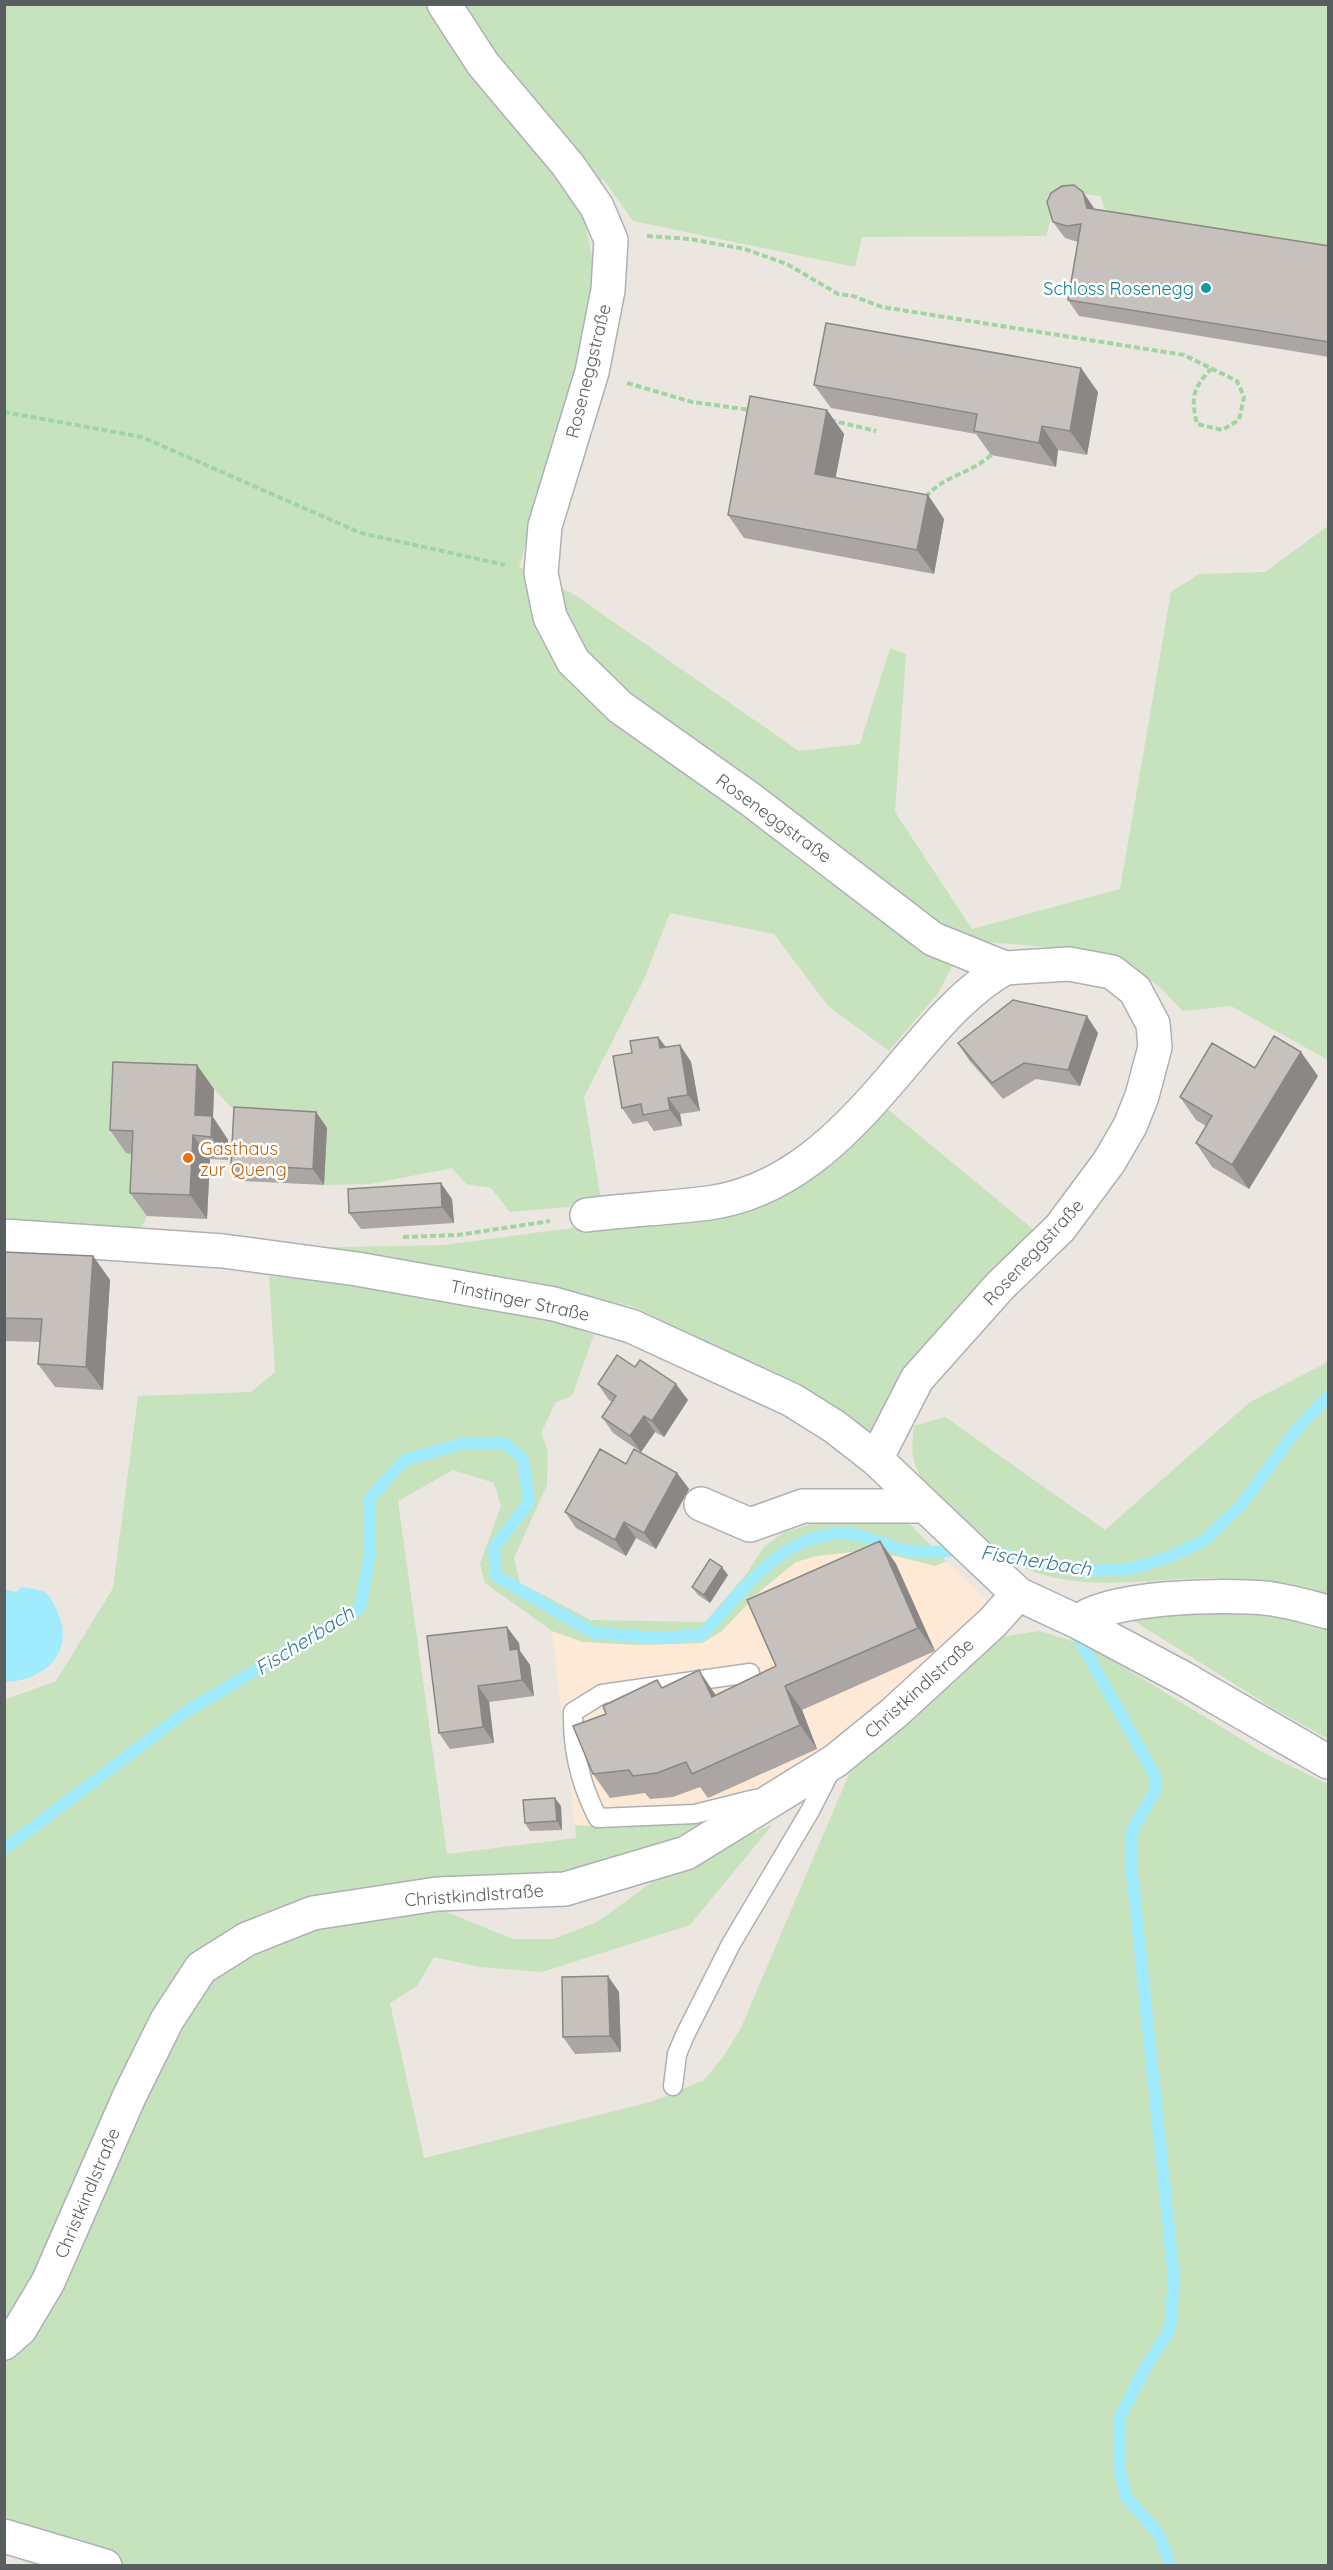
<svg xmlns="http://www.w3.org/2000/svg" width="1333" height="2570" font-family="Quicksand,sans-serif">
  <rect width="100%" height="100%" fill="#ece6e0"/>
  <path fill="#fde9d5" d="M852 1552 897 1556 935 1566 946 1561 988 1602 959 1637 785 1783 670 1823 621 1828 575 1825 552 1631 583 1642 638 1645 702 1643 796 1562 817 1556Z"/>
  <path fill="#c6e3bd" d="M4 5H1328V247L1106 212 1100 196 1059 191 1046 236 862 237 855 267 633 221 603 179 582 209 598 284 581 359 519 567 575 595 799 751 860 744 890 648 906 654 895 812 972 929 1120 889 1171 592 1199 574 1265 572 1328 526V1060L1231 1006 1183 1011C1173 1002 1164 989 1153 982 1099 946 1028 945 965 941L939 992 889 1051 828 1006 774 934 670 913 644 979 584 1097 600 1194 591 1205 510 1212 491 1188 466 1184 452 1168 370 1184 324 1185 246 1123 214 1089 150 1154 147 1216 141 1229 5 1220Z
    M885 1107 1040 1235 877 1430 863 1431 635 1307 552 1288 292 1248 445 1245 730 1207Z
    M269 1276 353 1282 514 1306 594 1335 572 1396 556 1402 541 1433 548 1451 547 1485 514 1558 520 1583 591 1620 705 1622 747 1573 763 1548 782 1533 821 1521H907L946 1561 935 1566 896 1556 852 1552 817 1556 796 1562 762 1589 722 1631 702 1643 638 1645 583 1642 552 1631 485 1583 480 1564 501 1506 494 1483 453 1470 398 1501 447 1854 576 1838 575 1825 621 1828 721 1817C666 1848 604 1859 544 1877 509 1887 474 1898 439 1909L513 1939H553L597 1922 662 1875 773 1824 690 1925 542 1972 479 1967 434 1957 417 1986 390 2003 424 2158 651 2102 704 2080 724 2056 741 2028 849 1774 993 1638 1040 1631 1091 1647 1262 1752 1328 1784V2565L36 2566 5 2554 4 1700 56 1681 113 1588 138 1396 251 1392 275 1372Z
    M1328 1362V1596C1290 1588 1252 1578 1212 1578 1151 1578 1080 1594 1022 1567 989 1552 953 1506 923 1481 911 1462 911 1448 914 1426L945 1417 1105 1530 1250 1402Z
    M1197 1609 1259 1615 1328 1627V1739L1271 1707 1131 1619Z"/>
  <path fill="#a0ebfd" d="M21 1587C27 1588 38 1589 44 1592 51 1596 56 1608 59 1616 74 1655 42 1681 5 1682V1590L17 1592Z"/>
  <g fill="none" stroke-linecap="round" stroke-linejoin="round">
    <path stroke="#a0ebfd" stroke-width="12" d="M982 1549 1036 1563 1084 1571 1130 1569 1169 1557 1205 1540 1242 1504 1294 1433 1328 1396
      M1076 1634 1155 1776 1156 1789 1131 1832 1132 1872 1174 2279 1170 2329 1143 2372 1120 2417 1119 2469 1126 2497 1158 2533 1171 2566
      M4 1849 187 1711 360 1608 370 1554 369 1499 405 1460 465 1443H504L523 1459 529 1502 494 1548 496 1576 594 1633 658 1638 702 1635C742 1592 788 1523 857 1535 876 1539 895 1550 914 1552 931 1553 948 1551 964 1550"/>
    <g stroke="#acb1b3" stroke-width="21">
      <path id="service" d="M750 1673 602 1694 573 1712C572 1750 580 1784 598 1818L695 1814 755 1799
        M673 2086 677 2054 685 2035 731 1944 810 1811 832 1768"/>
    </g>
    <g stroke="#acb1b3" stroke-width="36">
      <path id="minor" d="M444 4 483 64 568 165 597 207 611 240 608 290 592 372 545 526 541 573 550 617 573 661 620 707 750 799 933 939 1005 968 1069 964 1112 972 1135 990 1153 1024 1155 1047 1142 1096 1130 1126 1109 1162 1060 1228 1000 1286 917 1379 876 1459
        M587 1215C627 1210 668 1208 709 1203 787 1192 843 1136 892 1078 925 1040 960 993 1005 968
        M4 1236 223 1251 357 1269 554 1304 631 1326 792 1400 835 1427 876 1459 1018 1594 1078 1622 1183 1678 1328 1762
        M701 1504 750 1525 803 1506H924
        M1078 1622C1108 1596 1225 1594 1265 1598 1286 1600 1308 1607 1328 1612
        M4 2343 20 2329 48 2282 129 2097 167 2020 201 1968 247 1939 313 1913 437 1894 565 1889 686 1853 835 1761 894 1713 993 1622 1018 1594
        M4 2536 105 2566"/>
    </g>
    <path stroke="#a0d5a1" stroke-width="4" stroke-dasharray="6 3" stroke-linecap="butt" d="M647 236 690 239 745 249 787 264 838 294 853 296 882 307 1184 355 1237 381 1244 397 1239 420 1222 430 1197 424C1191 398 1192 389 1211 369
      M627 383 692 402 751 410
      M4 412 142 437 361 533 505 565
      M830 420 876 431
      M926 497C941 477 972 473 991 455
      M403 1237 458 1235 550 1221"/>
    <use href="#service" stroke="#fff" stroke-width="18"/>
    <use href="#minor" stroke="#fff" stroke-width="33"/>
  </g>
  <path fill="#aba6a3" d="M1083 192 1094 209 1329 246V357L1079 316 1068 300 1078 242 1065 238 1053 222Z
    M814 385 1098 392 1087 455 1058 450 1056 467 991 455 976 434 831 408Z
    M827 410 844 434 835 477 928 495 944 519 934 574 744 538 728 515Z
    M1098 1033 1080 1086 1036 1079 1003 1099 969 1060 958 1043Z
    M658 1037 666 1047 680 1045 691 1062 700 1111 680 1114 682 1126 654 1131 647 1121 633 1124 622 1108 632 1053Z
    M1255 1068 1318 1076 1249 1189 1212 1167 1196 1143 1206 1126 1196 1120 1180 1097Z
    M214 1089 213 1117 228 1140V1160L210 1159 207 1219 147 1216 130 1193 132 1154 126 1153 110 1130Z
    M316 1112 327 1128 324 1185 242 1181 231 1164Z
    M452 1199 454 1223 361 1229 349 1213Z
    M4 1252 93 1256 110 1280 103 1390 55 1387 38 1364 40 1342 4 1341Z
    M635 1367 688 1400 664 1437 655 1432 641 1452 613 1433 602 1417 612 1402 609 1400 598 1384Z
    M626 1464 677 1473 689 1489 656 1549 636 1538 626 1556 576 1528 565 1512Z
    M880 1541 896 1564 935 1651 802 1710 817 1749 708 1798 700 1787 673 1797 650 1799 645 1793 610 1798 593 1774 606 1714 662 1688 716 1695 776 1666Z
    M728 1575 710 1603 698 1595 692 1587Z
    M427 1636 519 1643 520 1651 530 1665 534 1696 489 1702 494 1743 450 1749 439 1733Z
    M561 1806 562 1830 530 1831 525 1823Z
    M619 1992 621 2052 575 2054 563 2037Z"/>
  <path fill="#8b8784" d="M1083 192 1094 208 1098 224 1087 208Z
    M1081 368 1098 392 1087 455 1070 431Z
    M827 410 844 434 832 497 815 474Z
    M1042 426 1058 450 1056 467 1039 443Z
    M928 495 944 519 934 574 917 550Z
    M1087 1016 1098 1033 1080 1086 1068 1070Z
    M658 1037 670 1053 660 1048Z
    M680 1045 691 1062 700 1111 688 1095Z
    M1301 1052 1318 1076 1249 1189 1232 1165Z
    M197 1065 214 1089 213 1117 228 1140V1160L195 1115Z
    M668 1098 680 1114 682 1126 670 1110Z
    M316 1112 327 1128 324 1185 313 1169Z
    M193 1135 210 1159 207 1219 190 1195Z
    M441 1183 452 1199 454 1223 442 1207Z
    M93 1256 110 1280 103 1390 86 1367Z
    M676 1384 688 1400 664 1437 652 1421Z
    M644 1416 655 1432 641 1452 630 1436Z
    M677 1473 689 1489 656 1549 644 1533Z
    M624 1522 636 1538 626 1556 615 1540Z
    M880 1541 896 1564 935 1651 918 1628Z
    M722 1567 728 1575 710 1603 704 1595Z
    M507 1627 519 1643 520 1651 530 1665 534 1696 522 1680 510 1650Z
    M699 1670 715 1694 728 1720 712 1697Z
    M478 1686 489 1702 494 1743 483 1727Z
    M785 1686 802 1710 817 1749 800 1725Z
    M555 1798 561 1806 562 1830 557 1821Z
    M608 1976 619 1992 621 2052 610 2036Z"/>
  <path fill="#c7c1bd" stroke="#8b8784" stroke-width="1.5" d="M1074 185 1083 192 1087 208 1329 246V342L1068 300 1081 224 1067 226 1053 222 1047 202 1051 193 1062 186Z
    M826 323 1081 368 1070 431 1042 426 1039 443 974 431 977 414 814 385Z
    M750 396 827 410 815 474 928 495 917 550 728 515Z
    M1013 1000 1087 1016 1068 1070 1024 1063 992 1083 958 1043Z
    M1274 1036 1301 1052 1232 1165 1196 1143 1212 1116 1180 1097 1212 1043 1255 1068Z
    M658 1037 660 1048 680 1045 688 1095 668 1098 670 1110 643 1115 641 1104 622 1108 613 1056 632 1053 630 1041Z
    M113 1062 197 1065 195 1115 212 1116 211 1137 193 1135 190 1195 130 1193 133 1131 110 1130Z
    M234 1107 316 1112 313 1169 231 1164Z
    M441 1183 442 1207 349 1213 348 1189Z
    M4 1252 93 1256 86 1367 38 1364 42 1319 4 1318Z
    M617 1355 635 1367 640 1360 676 1384 652 1421 644 1416 630 1436 602 1417 616 1396 598 1384Z
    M600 1449 626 1464 634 1449 677 1473 644 1533 624 1522 615 1540 565 1512Z
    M880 1541 918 1628 785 1686 800 1725 692 1774 686 1762 657 1773 633 1776 629 1770 593 1774 573 1726 606 1714 603 1706 657 1680 662 1688 699 1670 712 1697 776 1666 747 1600Z
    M710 1559 722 1567 704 1595 692 1587Z
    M507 1627 510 1650 518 1649 522 1680 478 1686 483 1727 439 1733 427 1636Z
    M555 1798 557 1821 525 1823 523 1800Z
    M608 1976 610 2036 563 2037 562 1977Z"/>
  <circle fill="#0f9aa8" stroke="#fff" stroke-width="2" cx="1206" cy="288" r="6"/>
  <circle fill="#e8710a" stroke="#fff" stroke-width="2" cx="188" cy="1158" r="6"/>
  <g text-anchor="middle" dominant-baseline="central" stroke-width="5" stroke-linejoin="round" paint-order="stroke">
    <g font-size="18" fill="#0d838f" stroke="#fff" text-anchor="end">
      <text x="1194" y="288">Schloss Rosenegg</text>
    </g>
    <g font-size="18" fill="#595f61" stroke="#fff">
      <text transform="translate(588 371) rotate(-76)">Roseneggstraße</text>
      <text transform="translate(774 818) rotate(36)">Roseneggstraße</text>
      <text transform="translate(1033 1252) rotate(-47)">Roseneggstraße</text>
      <text transform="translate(520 1300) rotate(12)">Tinstinger Straße</text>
      <text transform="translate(919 1688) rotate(-42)">Christkindlstraße</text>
      <text transform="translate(474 1895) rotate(-4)">Christkindlstraße</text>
      <text transform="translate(87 2193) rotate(-67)">Christkindlstraße</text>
    </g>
    <g font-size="18" fill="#c56008" stroke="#fff" text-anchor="start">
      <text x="200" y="1148">Gasthaus<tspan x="200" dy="21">zur Queng</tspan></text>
    </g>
    <g font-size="20" font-style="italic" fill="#367b94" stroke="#fff">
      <text transform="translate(1036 1560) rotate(9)">Fischerbach</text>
      <text transform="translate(304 1640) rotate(-32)">Fischerbach</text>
    </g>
  </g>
  <rect width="1333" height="2570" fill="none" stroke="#595f61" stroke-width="12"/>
</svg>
